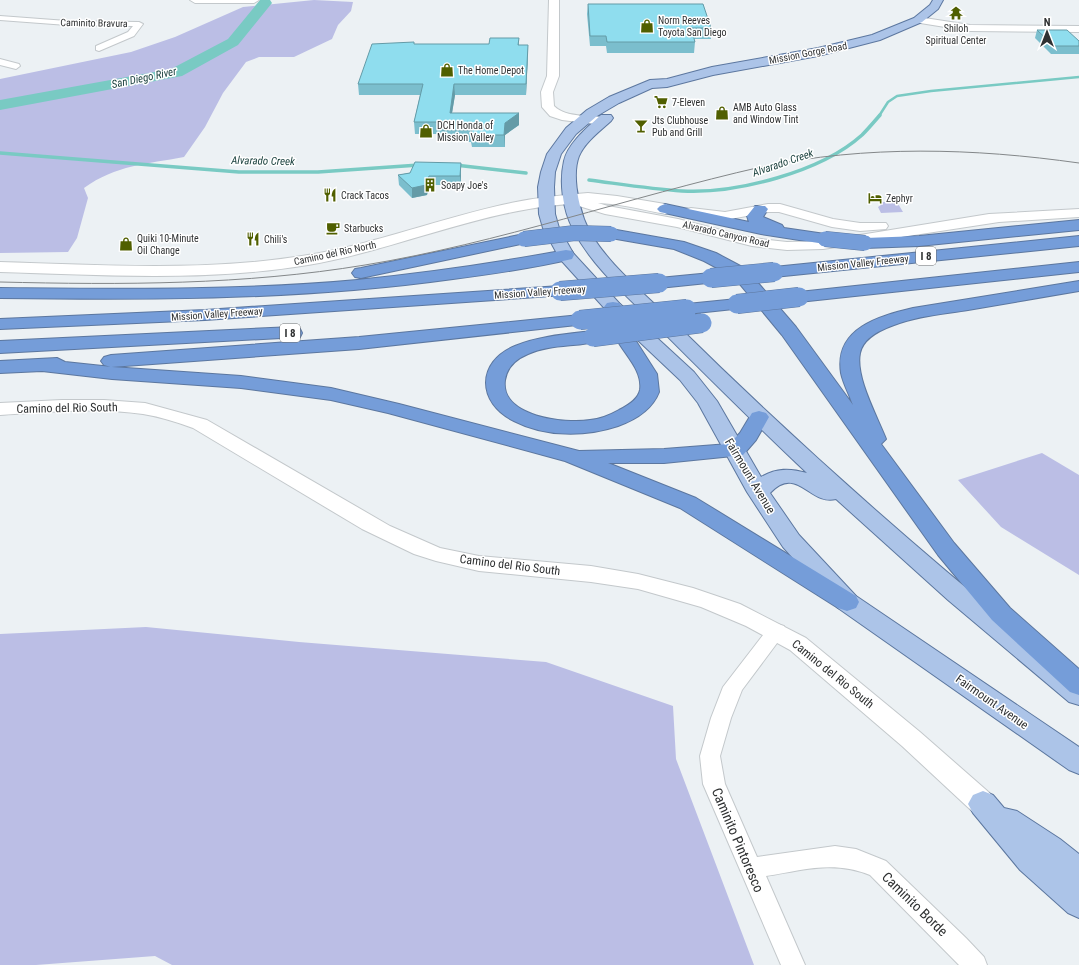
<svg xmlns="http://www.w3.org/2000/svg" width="1079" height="965" font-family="'Roboto Condensed',sans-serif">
  <rect width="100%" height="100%" fill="#ecf1f4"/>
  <path fill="#bbbee5" d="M314 0 353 2 351 11 338 25 332 39 294 57H259L246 62 223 93 205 127 184 157C147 164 116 165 84 188L88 198 77 238 68 252 0 253V79L131 52 175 37 243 7Z
    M879 202H897L903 212 881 213 878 207 881 205Z
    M1042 453 1079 475V575L1001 527 958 480Z
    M146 627 299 642 546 662 673 706 676 759 754 965H172L155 956 36 965H0V634Z"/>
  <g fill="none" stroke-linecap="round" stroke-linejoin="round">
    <path stroke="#79cac3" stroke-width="2.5" d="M879 116 888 102 897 96 931 91 1079 77"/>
    <path stroke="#79cac3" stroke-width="3.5" d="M0 153 239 172H318L419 165
      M455 165 526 173
      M589 180C620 184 651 189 682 191 736 194 821 172 862 135 868 129 874 122 880 115"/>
    <path fill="#79cac3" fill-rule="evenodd" d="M260 0H270L272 3 238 45 182 76 0 110V100L171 69 228 39Z"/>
    <g stroke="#c3c8cb" stroke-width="2">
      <path id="minor" d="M0 16 67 21 139 22 143 24 134 36 99 51 96 50V46L128 32 133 26 67 25 0 20Z
        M0 59 19 64 20 66 16 69 0 65Z
        M777 624 784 626 786 631 742 690 731 718 720 756 725 784 757 857 835 846 856 849 886 861 966 938 984 957 987 965H959L870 875C834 860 803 870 766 876L805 965H781L703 784 700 756 711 718 723 687 770 626Z"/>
    </g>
    <g stroke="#c3c8cb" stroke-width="2">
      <path id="tertiary" d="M549 0H559V76L553 92 554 106C567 119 591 114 607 118L609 121 607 124 603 125 562 120 550 116 542 107 541 92 547 76Z
        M918 17 970 25 1079 26V32L970 31 914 22 913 20Z
        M571 195 608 206 678 219 752 238 787 242 823 241 989 214 1079 209V217L999 222 823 249 787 250 752 246 677 227 605 214 566 202 564 199 566 196Z
        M768 204H780L833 219 860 223H886L888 226 886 229 860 231 832 227 779 212H768L725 220 691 216 686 215 684 212 686 209 691 208 725 212Z
        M62 400H104L145 403 207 420 390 526 440 548 479 556 591 566 638 574 693 588 740 604 806 638 920 732 993 796 996 804 993 812 983 815 973 812 902 746 790 650 746 626 701 607 638 589 591 582 479 571 436 561 414 554 362 529 193 428C177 422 161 417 143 414 96 407 48 412 0 415V403Z"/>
    </g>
    <g stroke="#c3c8cb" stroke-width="2">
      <path id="secondary" d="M190 0H259L254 3H195Z
        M588 193 617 196 665 204 670 206 673 209 670 212 665 214C640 209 614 202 588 203 491 205 402 249 308 265 206 282 102 275 0 272V262C102 265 207 272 308 255 379 243 446 216 516 202 540 197 564 195 588 193Z"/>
    </g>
    <g stroke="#5c779f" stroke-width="2">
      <path id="primary" d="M933 0H943L938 9 922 22 880 40 818 56 713 75 667 87 652 88 619 103 597 116 576 134 561 154 555 172 554 187 555 214 559 228 573 253 619 303 694 372 717 401 761 477C776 468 790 468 807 473 755 424 706 375 656 325 626 295 592 267 573 229 563 210 559 183 564 161 568 143 588 127 601 115H611L613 118 611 121C600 131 585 142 579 156 572 174 578 202 584 219 599 259 650 298 680 328 807 453 940 570 1079 680V705L1069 702 948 600 836 499C810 506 797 464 770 493L799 535 856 596 1079 747V774L1069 770 838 608 783 547 747 492 698 403 680 380 607 311 560 259 543 228 539 214 538 187 541 172 547 154 566 128 587 110 609 97 650 80 667 79 712 67 818 48 872 35 914 18 930 5Z
        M983 791 993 795 1004 808 1017 811 1060 839 1079 854V918L1068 913 1020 870 973 813 968 804 973 795Z"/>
    </g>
    <g stroke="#5c779f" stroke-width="2">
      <path id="motorway" d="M665 204 749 222 747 216 755 206H765L768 209 763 217 782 225 784 228 825 234 831 236 833 239 831 242 825 244 761 234 660 212 657 209 660 206Z
        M1079 220V230L919 246 865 248 859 246 857 243 859 240 865 238 919 236Z
        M611 229 684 242 716 253 746 269 796 327 853 405C849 394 843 383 841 373 834 328 880 316 913 308L1079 281V291C1042 297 1005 304 968 310 943 314 917 316 894 325 880 330 863 338 860 353 855 377 877 416 886 439L881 444 954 543 1010 608 1079 669V695L1070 692 992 620 938 555 782 335 734 277 704 261 674 249 605 237 603 234 605 231Z
        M524 234 530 236 532 239 530 242 361 278 355 277 352 273 355 269 361 268Z
        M1079 236V246L774 277 768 276 765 272 768 268 774 267Z
        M566 250 572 251 574 255 572 259C533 268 492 274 453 279 303 300 151 300 0 298V288C119 289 238 291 357 280 427 273 496 263 566 250Z
        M1079 262V272L799 302 793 301 790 297 793 293 799 292Z
        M711 273 717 274 720 278 717 282 659 288 653 287 650 283 653 279 659 278Z
        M560 286 566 287 569 291 566 295 205 320 0 329V319L205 310Z
        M737 299 743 300 746 304 743 308 687 314 681 313 678 309 681 305 687 304Z
        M613 302 619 303 622 307 634 338 657 374 659 392C652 410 635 420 618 426 585 437 545 437 514 421 477 403 476 362 515 346 539 336 567 334 593 331L600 333 602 337 600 341C576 347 550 344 528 354 516 359 507 367 505 380 500 417 565 424 590 420 601 419 610 415 619 410 627 406 638 400 640 390 643 370 624 354 616 338 611 328 608 317 604 307L607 303Z
        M580 315 586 316 589 320 586 324 359 349 111 367 104 365 101 361 104 357 111 355 359 337Z
        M293 327 300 329 302 333 300 337 0 353V341Z
        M57 358 65 362 112 367 241 376 331 388 399 404 579 451 664 449 729 444 740 433 752 413 759 411 766 413 769 417 756 440 743 455 664 463H608L696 498 856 596 859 602 856 608 847 611 838 608 680 508 565 461 388 413 331 400 241 388 112 379 42 371 0 373V361Z"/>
    </g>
    <use href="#minor" fill="#fff" fill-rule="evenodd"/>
    <use href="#tertiary" fill="#fff" fill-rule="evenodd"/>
    <use href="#secondary" fill="#fff" fill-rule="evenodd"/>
    <use href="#primary" fill="#acc4e8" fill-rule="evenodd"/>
    <use href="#motorway" fill="#759dd9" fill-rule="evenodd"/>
    <path stroke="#838789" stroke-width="1" d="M0 282C122 285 244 285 365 265 499 243 629 197 761 167 867 145 973 148 1079 163"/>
    <g stroke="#5c779f" stroke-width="16" stroke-linecap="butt">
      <path id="motorway-bridge-far1" d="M524 239 575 233 611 234
        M825 239 865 243"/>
    </g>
    <g stroke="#5c779f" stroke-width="20" stroke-linecap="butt">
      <path id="motorway-bridge" d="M711 278 774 272
        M560 291 659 283
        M737 304 799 297
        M580 320 687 309
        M593 337 702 323"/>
    </g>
    <use href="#motorway-bridge-far1" stroke="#759dd9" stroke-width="15"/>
    <use href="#motorway-bridge" stroke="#759dd9" stroke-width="19"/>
  </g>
  <path fill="#7bbecd" d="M588 4 711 28V39H694L695 42 694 53H607L606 46H590L587 14Z
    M1037 30 1079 41V54H1051L1035 38Z
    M519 38V45H528L526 95H455L452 113H519V125L505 135V147H472L471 142H443V134H415L414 122 420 95H359L358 84 414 42V44H489Z
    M461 163V185H429L427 195 412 198 399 185 398 175Z"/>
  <path fill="#649ba7" d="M528 45V55L526 95V84Z
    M454 84 455 95 450 125V113Z
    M519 113V125L505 135V147L504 135 505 123Z
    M461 163V185L460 176Z
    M429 176V185L427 195 412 198V188Z"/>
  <path fill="#8fddee" stroke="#649ba7" d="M588 4H703L711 28H691L695 42H607L606 36H590Z
    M1037 30H1067L1079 41V46H1054Z
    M490 38H519L518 45H528L526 84H454L450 113H519L505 123 504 135H471L472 130H442L444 122H414L423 84H358L372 44 414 42V44H489Z
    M415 162 461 163 460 176H429L426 185 412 188 398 175 410 173Z"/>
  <defs>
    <g id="temple-bare" transform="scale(1.08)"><path d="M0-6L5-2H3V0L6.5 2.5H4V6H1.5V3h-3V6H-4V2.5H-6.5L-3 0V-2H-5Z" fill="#505f00" stroke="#fff" stroke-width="2.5" paint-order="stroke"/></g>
    <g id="shop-bare" transform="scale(1.08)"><path d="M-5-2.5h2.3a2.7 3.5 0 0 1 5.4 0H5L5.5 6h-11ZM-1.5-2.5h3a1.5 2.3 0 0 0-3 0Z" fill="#505f00" stroke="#fff" stroke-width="2.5" paint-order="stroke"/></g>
    <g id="supermarket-bare" transform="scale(1.08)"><path d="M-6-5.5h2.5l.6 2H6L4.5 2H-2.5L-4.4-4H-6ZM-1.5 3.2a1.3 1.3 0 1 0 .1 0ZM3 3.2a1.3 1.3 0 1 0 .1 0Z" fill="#505f00" stroke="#fff" stroke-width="2.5" paint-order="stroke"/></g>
    <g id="bar-bare" transform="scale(1.08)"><path d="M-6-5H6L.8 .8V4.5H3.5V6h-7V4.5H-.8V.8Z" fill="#505f00" stroke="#fff" stroke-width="2.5" paint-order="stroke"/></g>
    <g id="building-bare" transform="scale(1.08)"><path d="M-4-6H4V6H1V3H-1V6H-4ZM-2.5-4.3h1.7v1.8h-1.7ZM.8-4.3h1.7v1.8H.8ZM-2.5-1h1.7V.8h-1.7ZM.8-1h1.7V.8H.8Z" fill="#505f00" stroke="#fff" stroke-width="2.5" paint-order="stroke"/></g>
    <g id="restaurant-bare" transform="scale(1.08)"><path d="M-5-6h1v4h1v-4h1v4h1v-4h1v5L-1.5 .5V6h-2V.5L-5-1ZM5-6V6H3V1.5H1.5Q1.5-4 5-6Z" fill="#505f00" stroke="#fff" stroke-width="2.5" paint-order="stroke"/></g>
    <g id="hotel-bare" transform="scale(1.08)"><path d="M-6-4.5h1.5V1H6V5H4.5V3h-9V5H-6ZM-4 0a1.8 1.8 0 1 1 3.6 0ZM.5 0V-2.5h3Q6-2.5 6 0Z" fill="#505f00" stroke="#fff" stroke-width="2.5" paint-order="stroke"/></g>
    <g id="cafe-bare" transform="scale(1.08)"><path d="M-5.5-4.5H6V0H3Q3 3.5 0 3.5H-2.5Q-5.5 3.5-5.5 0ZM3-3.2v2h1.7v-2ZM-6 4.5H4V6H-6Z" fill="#505f00" stroke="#fff" stroke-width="2.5" paint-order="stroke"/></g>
  </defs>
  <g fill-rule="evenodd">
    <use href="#temple-bare" x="956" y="13"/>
    <use href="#shop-bare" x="647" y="26"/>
    <use href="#shop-bare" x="447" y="70"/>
    <use href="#supermarket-bare" x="661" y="102"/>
    <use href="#shop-bare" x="722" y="113"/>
    <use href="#bar-bare" x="641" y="126"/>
    <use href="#shop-bare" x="426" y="131"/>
    <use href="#building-bare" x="430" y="185"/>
    <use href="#restaurant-bare" x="330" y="195"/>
    <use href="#hotel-bare" x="875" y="198"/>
    <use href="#cafe-bare" x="333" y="228"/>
    <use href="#restaurant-bare" x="253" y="239"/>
    <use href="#shop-bare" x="126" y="244"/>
  </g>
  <g text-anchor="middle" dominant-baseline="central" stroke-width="3" stroke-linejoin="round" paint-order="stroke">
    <g font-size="10" fill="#2f3132" stroke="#fff" text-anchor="start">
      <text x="658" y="20">Norm Reeves<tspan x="658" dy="12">Toyota San Diego</tspan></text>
      <text x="956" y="28" text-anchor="middle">Shiloh<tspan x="956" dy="12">Spiritual Center</tspan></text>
      <text x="458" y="70">The Home Depot</text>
      <text x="672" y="102">7-Eleven</text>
      <text x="733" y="107">AMB Auto Glass<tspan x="733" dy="12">and Window Tint</tspan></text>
      <text x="652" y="120">Jts Clubhouse<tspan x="652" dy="12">Pub and Grill</tspan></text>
      <text x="437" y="125">DCH Honda of<tspan x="437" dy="12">Mission Valley</tspan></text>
      <text x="441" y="185">Soapy Joe's</text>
      <text x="341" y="195">Crack Tacos</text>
      <text x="886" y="198">Zephyr</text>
      <text x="344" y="228">Starbucks</text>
      <text x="137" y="238">Quiki 10-Minute<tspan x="137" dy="12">Oil Change</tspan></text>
      <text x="264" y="239">Chili's</text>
    </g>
    <g font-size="10" fill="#2f3132" stroke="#fff">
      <text transform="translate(94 23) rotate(1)">Caminito Bravura</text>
      <text transform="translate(808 53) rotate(-11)">Mission Gorge Road</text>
      <text transform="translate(726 234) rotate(13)">Alvarado Canyon Road</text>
      <text transform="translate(335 253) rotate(-12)">Camino del Rio North</text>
      <text transform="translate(863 263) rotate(-6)">Mission Valley Freeway</text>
      <text transform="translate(540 292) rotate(-4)">Mission Valley Freeway</text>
      <text transform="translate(217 314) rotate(-4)">Mission Valley Freeway</text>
    </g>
    <g font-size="11" font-style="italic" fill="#1c423f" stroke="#fff">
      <text transform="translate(144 78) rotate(-12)">San Diego River</text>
      <text transform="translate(263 161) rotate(1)">Alvarado Creek</text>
      <text transform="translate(783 163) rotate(-19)">Alvarado Creek</text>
    </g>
    <g fill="#fff" stroke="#6d6f70" stroke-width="1">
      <rect x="916" y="247" width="20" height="18" rx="3"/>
      <rect x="280" y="324" width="20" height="18" rx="3"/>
    </g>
    <g font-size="11" font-weight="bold" fill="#2f3132">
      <text x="926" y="256">I 8</text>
      <text x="290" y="333">I 8</text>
    </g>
    <g font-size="12" fill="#2f3132" stroke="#fff">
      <text transform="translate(67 408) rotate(-1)">Camino del Rio South</text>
      <text transform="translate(750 476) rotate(59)">Fairmount Avenue</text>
      <text transform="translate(510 565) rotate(7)">Camino del Rio South</text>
      <text transform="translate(833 674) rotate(39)">Camino del Rio South</text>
      <text transform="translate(992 702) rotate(35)">Fairmount Avenue</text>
    </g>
    <g font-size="14" fill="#2f3132" stroke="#fff">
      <text transform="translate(738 840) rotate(67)">Caminito Pintoresco</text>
      <text transform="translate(915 904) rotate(44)">Caminito Borde</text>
    </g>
  </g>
  <g transform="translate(1047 32)" stroke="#ffffff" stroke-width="3" paint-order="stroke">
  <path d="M0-3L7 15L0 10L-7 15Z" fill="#2f3132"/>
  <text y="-6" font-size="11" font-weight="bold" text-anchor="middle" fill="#2f3132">N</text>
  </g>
</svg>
